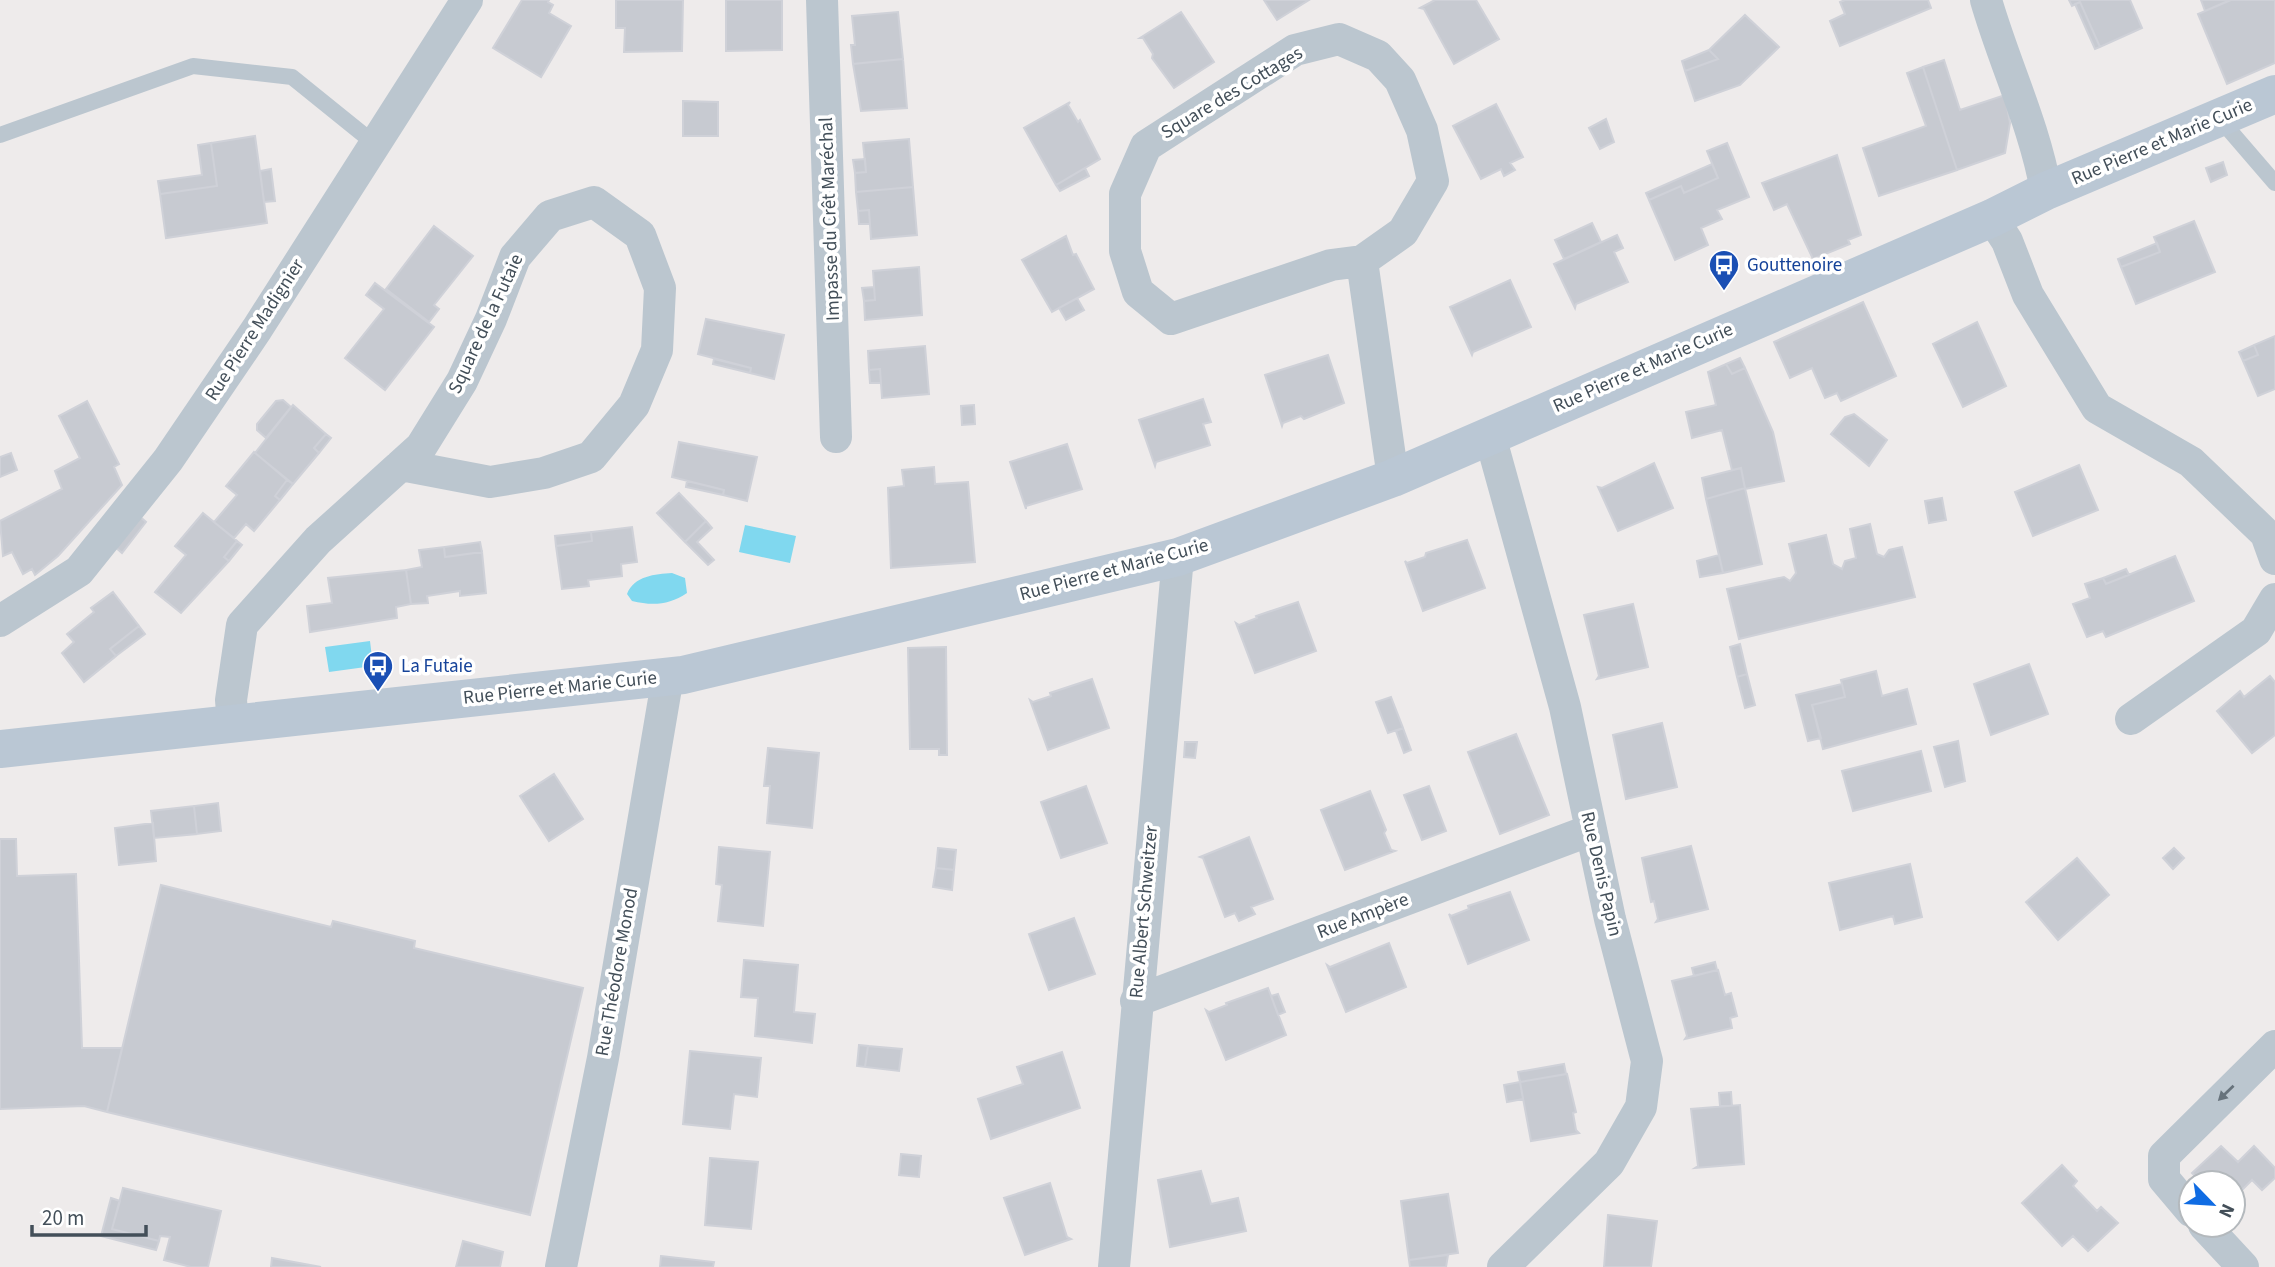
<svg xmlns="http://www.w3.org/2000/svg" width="2275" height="1267" font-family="'Source Sans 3',sans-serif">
  <rect width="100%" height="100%" fill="#eeebeb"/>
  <path fill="#80d8ef" d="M745 525 796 536 790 563 739 552Z
    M672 573 685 578 687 593C669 605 653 606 632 601L627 594C634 576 655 574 672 573Z
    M370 641 373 666 329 672 325 647Z"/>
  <path fill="#c7cad1" stroke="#cfd1d8" stroke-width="2" d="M522 0H549L548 2 553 5 549 13 571 26 541 77 493 48Z
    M616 0H683L682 51 624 52 625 28H616Z
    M726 0H782V50L726 51Z
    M1264 0H1309L1277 20Z
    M1435 0H1476L1499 39 1454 64 1424 9 1420 8Z
    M1845 0H1928L1931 8 1840 46 1830 21 1845 14 1840 2Z
    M2069 0H2130L2142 28 2100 47 2080 2 2072 6Z
    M2201 0H2230L2205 11Z
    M2231 0H2275V63L2227 84 2198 14Z
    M2080 2 2100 47 2095 49 2075 4Z
    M898 12 903 59 853 64 851 45H855L852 16Z
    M1181 12 1214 62 1174 88 1152 58 1153 54 1143 38H1140Z
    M1745 15 1779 47 1740 85 1695 101 1685 71 1718 59 1709 50Z
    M1709 50 1718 59 1685 71 1682 61Z
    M903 59 907 108 861 111 853 64Z
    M1944 60 1960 110 2005 95 2010 123 2005 153 1957 170 1923 67Z
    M1923 67 1957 170 1879 196 1863 148 1926 126 1907 73Z
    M683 101 718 102V136H683Z
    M1070 102 1068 105 1078 122 1080 120 1100 159 1056 185 1024 128Z
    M1496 104 1523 157 1510 163 1515 170 1504 176 1501 169 1481 179 1453 126Z
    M1606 119 1614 142 1600 149 1589 128Z
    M255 136 267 223 166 238 160 194 217 186 211 143Z
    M909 139 913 187 856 192 855 173 866 172 863 143Z
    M211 143 217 186 160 194 158 181 202 175 198 145Z
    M1727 143 1749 197 1717 210 1722 219 1701 228 1708 245 1675 260 1649 200 1681 186 1684 193 1718 178 1707 151Z
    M1837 155 1861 235 1848 240 1850 244 1813 259 1787 204 1774 210 1762 183Z
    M865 159 866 172 855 173 853 160Z
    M2223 162 2227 175 2211 182 2206 168Z
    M1712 164 1718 178 1684 193 1681 186 1649 200 1646 193Z
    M1085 168 1089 176 1060 191 1056 185Z
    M271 169 275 201 264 202 260 171Z
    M913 187 917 235 871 239 869 210 858 211 856 192Z
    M869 210 870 224H859L858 211Z
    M2194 221 2215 272 2136 304 2121 267 2160 252 2154 237Z
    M1592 223 1601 242 1564 259 1555 240Z
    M434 226 473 256 434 305 439 309 429 322 386 289Z
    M1617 235 1623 248 1614 252 1628 282 1576 304 1575 308 1554 264Z
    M1066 236 1073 255 1076 254 1094 289 1052 312 1022 260Z
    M2157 243 2160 252 2121 267 2118 259Z
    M919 267 922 315 865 320 864 301 875 300 873 271Z
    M1510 280 1531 327 1473 352 1472 355 1450 307Z
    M375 283 434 327 385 390 345 358 384 309 366 295Z
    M874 287 875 300 864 301 862 288Z
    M1077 298 1084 310 1066 320 1059 308Z
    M1863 302 1896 376 1841 401 1837 393 1825 398 1812 368 1790 378 1774 342Z
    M706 319 784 335 774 379 750 373 751 368 698 354Z
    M1977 322 2006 386 1963 407 1933 344Z
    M2275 336V389L2258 396 2243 361 2258 355 2254 345Z
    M2254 345 2258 355 2243 361 2239 352Z
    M925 346 929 394 882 398 880 369 869 370 868 351Z
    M1328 355 1344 403 1304 419 1301 416 1283 423 1282 426 1265 375Z
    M1740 358 1745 368 1732 374 1726 364Z
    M714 359 751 368 750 373 713 364Z
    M1726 364 1732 374 1745 368 1773 432 1784 481 1745 489 1741 468 1732 470 1722 430 1692 438 1686 412 1716 405 1708 372Z
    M880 369 881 383H870L869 370Z
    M1203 399 1211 422 1203 424 1210 445 1156 462 1155 466 1139 420Z
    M283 400 291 407 266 438 257 430V424L276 401Z
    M87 401 119 464 114 467 122 485 58 556 35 575 32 569 23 574 12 552 3 556 0 521 62 489 55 471 80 458 59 416Z
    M293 405 326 434 314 448 319 453 293 484 255 453Z
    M974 405 975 424 962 425 961 406Z
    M1854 414 1887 440 1869 466 1831 434 1845 417Z
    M326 434 331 438 319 453 314 448Z
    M679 442 757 457 747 501 723 495 724 490 672 477Z
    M1067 444 1082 489 1026 506V509L1010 462Z
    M254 452 287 480 275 496 280 500 254 531 246 524 234 538 214 522 237 495 226 486Z
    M11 453 17 470 0 477V457Z
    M1654 463 1673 508 1618 531 1598 487 1602 488Z
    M2079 465 2098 510 2033 536 2015 492Z
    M934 467 935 484 968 482 975 562 891 568 888 488 904 486 902 470Z
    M1741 468 1745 488 1706 499 1702 478Z
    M287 480 293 484 280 500 275 496Z
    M687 481 724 490 723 495 686 487Z
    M1745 488 1762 564 1723 573 1706 499Z
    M679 493 706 521 685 542 657 513Z
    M1942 498 1946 520 1929 523 1925 501Z
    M203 513 237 541 224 557 229 561 181 613 155 592 186 555 175 546Z
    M138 515 146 522 122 553 114 546Z
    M706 521 712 528 697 542 714 560 708 565 685 542Z
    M1870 524 1877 554 1884 557 1889 550 1902 547 1915 597 1739 639 1727 589 1784 577 1790 581 1796 573 1789 544 1826 535 1833 564 1842 569 1845 561 1856 558 1850 529Z
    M632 527 637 562 621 564 622 576 588 580 589 586 562 589 556 546 592 541 591 532Z
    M591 532 592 541 556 546 555 536Z
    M1467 540 1485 588 1423 611 1405 561 1407 563 1425 557 1426 553Z
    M237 541 242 545 229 561 224 557Z
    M480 542 482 552 445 557 444 547Z
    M444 547 445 557 482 552 486 593 460 596V591L427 596 428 603 411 604 406 570 422 567 419 550Z
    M1719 555 1723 573 1700 577 1697 561Z
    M2175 556 2194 601 2106 637 2103 631 2087 637 2073 604 2090 598 2085 584 2103 578 2106 584Z
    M2126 569 2129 575 2106 584 2103 578Z
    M406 570 411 604 396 607 397 618 310 632 307 606 332 603 328 578Z
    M113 592 139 626 110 649 116 656 84 682 62 653 74 642 67 634 94 612 91 608Z
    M1298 602 1316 651 1255 673 1236 623 1239 625 1257 618 1256 616Z
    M1633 604 1648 667 1597 679 1599 676 1584 615Z
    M139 626 145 634 116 656 110 649Z
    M1740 644 1747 674 1737 677 1730 647Z
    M946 647 947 755H939V749H910L908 648Z
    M2029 664 2048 714 1991 735 1974 684Z
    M1876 671 1882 696 1907 689 1916 724 1823 749 1812 705 1845 697 1841 680Z
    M1747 674 1755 705 1745 708 1737 677Z
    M2270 676 2275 682V735L2252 753 2217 711 2240 691 2244 697Z
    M1092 679 1109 728 1048 750 1030 700 1033 702 1051 696 1050 693Z
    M1842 684 1845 697 1812 705 1821 738 1808 741 1796 695Z
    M1391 697 1403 728 1388 733 1376 702Z
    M1662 723 1677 787 1626 799 1613 735Z
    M1403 728 1411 750 1404 753 1396 731Z
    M1516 734 1549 815 1500 834 1468 752Z
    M1958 741 1965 781 1945 787 1934 747Z
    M1185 742H1197L1195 758 1184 757Z
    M768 748 819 753 812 828 767 823 770 786H764Z
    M1921 751 1931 791 1853 811 1842 771Z
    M554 774 583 819 549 841 520 796Z
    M1086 786 1107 843 1061 858 1041 802Z
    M1429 786 1446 831 1422 840 1404 795Z
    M1370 791 1386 830 1384 833 1391 850 1395 851 1345 870 1321 810Z
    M218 803 221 831 197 834 194 806Z
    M194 806 197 834 154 838 151 811Z
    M153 823 156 861 119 865 115 828Z
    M1249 837 1273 899 1251 907 1255 914 1239 921 1235 913 1225 917 1203 858 1200 857Z
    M0 839H16L17 876 76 874 82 1048H122L107 1112 84 1106 0 1109Z
    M1691 846 1708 909 1656 922 1658 919 1654 901 1651 902 1642 858Z
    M719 847 770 852 763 926 718 921 722 885 716 884Z
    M938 848 956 850 954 870 936 868Z
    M2174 848 2184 858 2173 869 2163 858Z
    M2077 858 2109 895 2058 940 2026 902Z
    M1910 864 1922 917 1895 924 1893 916 1840 930 1829 883Z
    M936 868 954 870 952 890 933 887Z
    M161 885 331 927 333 921 415 941 414 948 583 988 530 1215 107 1112Z
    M1510 892 1529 940 1468 964 1449 914 1451 916 1469 909 1468 906Z
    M1074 918 1095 974 1049 990 1029 934Z
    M1389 943 1406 987 1346 1012 1327 965 1330 967Z
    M744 960 798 965 794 1012 815 1014 812 1043 755 1036 758 998 741 997Z
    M1715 962 1717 970 1694 976 1692 968Z
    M1718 970 1725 995 1731 993 1737 1016 1730 1018 1732 1028 1685 1039 1687 1036 1672 981Z
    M1268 988 1286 1035 1226 1060 1206 1010 1209 1012 1227 1005 1226 1003Z
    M1278 994 1285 1012 1278 1015 1271 996Z
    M859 1045 868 1046 865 1067 857 1066Z
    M868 1046 902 1049 899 1071 865 1067Z
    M690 1051 761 1058 757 1097 734 1094 730 1129 683 1124Z
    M1062 1052 1080 1108 991 1139 978 1099 1023 1084 1017 1067Z
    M1564 1064 1566 1074 1520 1082 1518 1072Z
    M1567 1074 1576 1112 1573 1113 1576 1130 1579 1133 1531 1141 1520 1082Z
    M1520 1082 1523 1099 1507 1102 1504 1085Z
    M1731 1092 1732 1106H1720L1719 1093Z
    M1740 1105 1744 1164 1695 1168 1698 1166 1691 1109Z
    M2221 1146 2238 1162 2254 1146 2275 1168V1178L2262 1190 2252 1180 2233 1199V1183H2202L2192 1173Z
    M901 1154 921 1156 919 1177 899 1175Z
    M710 1158 758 1162 751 1229 705 1225Z
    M2062 1165 2077 1181 2073 1186 2097 1211 2101 1207 2118 1223 2088 1251 2073 1236 2062 1246 2022 1203Z
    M1201 1171 1211 1204 1238 1198 1246 1231 1170 1247 1158 1180Z
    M1050 1183 1067 1237 1071 1239 1025 1255 1004 1198Z
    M123 1188 221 1211 208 1267H191L164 1260 170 1237 160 1236 159 1241 112 1229Z
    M1448 1194 1458 1253 1409 1260 1401 1201Z
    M111 1198 120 1201 112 1229 159 1241 156 1250 101 1236Z
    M1608 1215 1657 1221 1651 1267H1604Z
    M463 1241 503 1252 500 1267H456Z
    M1448 1255 1446 1267H1410L1409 1260Z
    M661 1256 714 1262 713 1267H660Z
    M272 1258 321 1267H271Z"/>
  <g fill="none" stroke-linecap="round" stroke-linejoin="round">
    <path stroke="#bbc6cf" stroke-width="16" d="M2219 118 2275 183
      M0 135 193 66 292 77 375 144"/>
    <path stroke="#bbc6cf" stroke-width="32" d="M822 0 836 437
      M1986 0C2004 63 2035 126 2046 191
      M1992 218 2007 241 2028 295 2097 408 2191 462 2266 534 2275 559
      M1362 261 1331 265 1171 319 1138 292 1125 251V194L1146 146 1295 50 1339 39 1378 56 1400 80 1422 130 1433 181 1403 232 1362 261 1393 478
      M1490 436 1565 707 1610 919 1647 1061 1641 1107 1609 1163 1503 1267
      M0 621 79 571 168 460 257 329 467 0
      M2131 719 2256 631 2275 599
      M233 724 231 700 242 625 318 540 421 447 462 381 491 319 515 257 550 216 594 202 640 235 660 288 657 350 634 405 591 457 544 473 490 482 401 465
      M1136 1001 1591 830
      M2191 1211 2164 1179V1156L2275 1046
      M2204 1225 2243 1267
      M561 1267 603 1058 668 676
      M1114 1267 1178 557"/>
    <path stroke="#bac7d4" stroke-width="38" d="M0 749 683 675 1178 557 1393 478 1992 218 2046 191 2275 94"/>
  </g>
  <defs><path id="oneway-solid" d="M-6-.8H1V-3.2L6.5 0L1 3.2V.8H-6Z" transform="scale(1.75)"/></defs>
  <use fill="#67737c" href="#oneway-solid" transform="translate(2226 1093) rotate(136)"/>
  <defs>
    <g id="bus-pin" transform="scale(1.575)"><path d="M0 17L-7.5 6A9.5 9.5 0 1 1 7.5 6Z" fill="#1a4fb4" stroke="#fff"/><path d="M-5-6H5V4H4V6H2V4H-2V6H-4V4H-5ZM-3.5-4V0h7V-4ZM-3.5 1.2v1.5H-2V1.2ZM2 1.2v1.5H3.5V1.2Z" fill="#fff"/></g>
  </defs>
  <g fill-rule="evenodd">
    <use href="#bus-pin" x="1724" y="265"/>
    <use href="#bus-pin" x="378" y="666"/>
  </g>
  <g text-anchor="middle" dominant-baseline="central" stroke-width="7" stroke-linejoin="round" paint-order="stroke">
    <g font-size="19" fill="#434f59" stroke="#fff">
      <text transform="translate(1232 93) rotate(-31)">Square des Cottages</text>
      <text transform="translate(2162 142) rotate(-23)">Rue Pierre et Marie Curie</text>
      <text transform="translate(830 219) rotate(-92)">Impasse du Crêt Maréchal</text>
      <text transform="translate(486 324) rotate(-65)">Square de la Futaie</text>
      <text transform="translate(255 330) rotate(-57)">Rue Pierre Madignier</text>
      <text transform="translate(1643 368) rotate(-24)">Rue Pierre et Marie Curie</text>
      <text transform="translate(1114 570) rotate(-15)">Rue Pierre et Marie Curie</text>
      <text transform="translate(560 688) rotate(-6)">Rue Pierre et Marie Curie</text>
      <text transform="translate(1601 874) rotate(77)">Rue Denis Papin</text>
      <text transform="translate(1144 912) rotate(-85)">Rue Albert Schweitzer</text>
      <text transform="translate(1363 916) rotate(-21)">Rue Ampère</text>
      <text transform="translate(617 972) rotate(-80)">Rue Théodore Monod</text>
    </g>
    <g font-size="19" fill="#164399" stroke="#fff" text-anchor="start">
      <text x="1747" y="265">Gouttenoire</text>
      <text x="401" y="666">La Futaie</text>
    </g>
  </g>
  <g transform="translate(2212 1204) rotate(115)"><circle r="33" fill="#ffffff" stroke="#b4b9bd" stroke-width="2"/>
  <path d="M0-5L12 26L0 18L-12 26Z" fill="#106ce3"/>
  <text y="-10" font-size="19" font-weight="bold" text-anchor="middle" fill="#434f59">N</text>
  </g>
  <path d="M32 1225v10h114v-10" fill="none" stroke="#434f59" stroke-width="3.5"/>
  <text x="42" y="1225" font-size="21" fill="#434f59" stroke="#ffffff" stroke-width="5" paint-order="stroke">20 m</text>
</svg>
